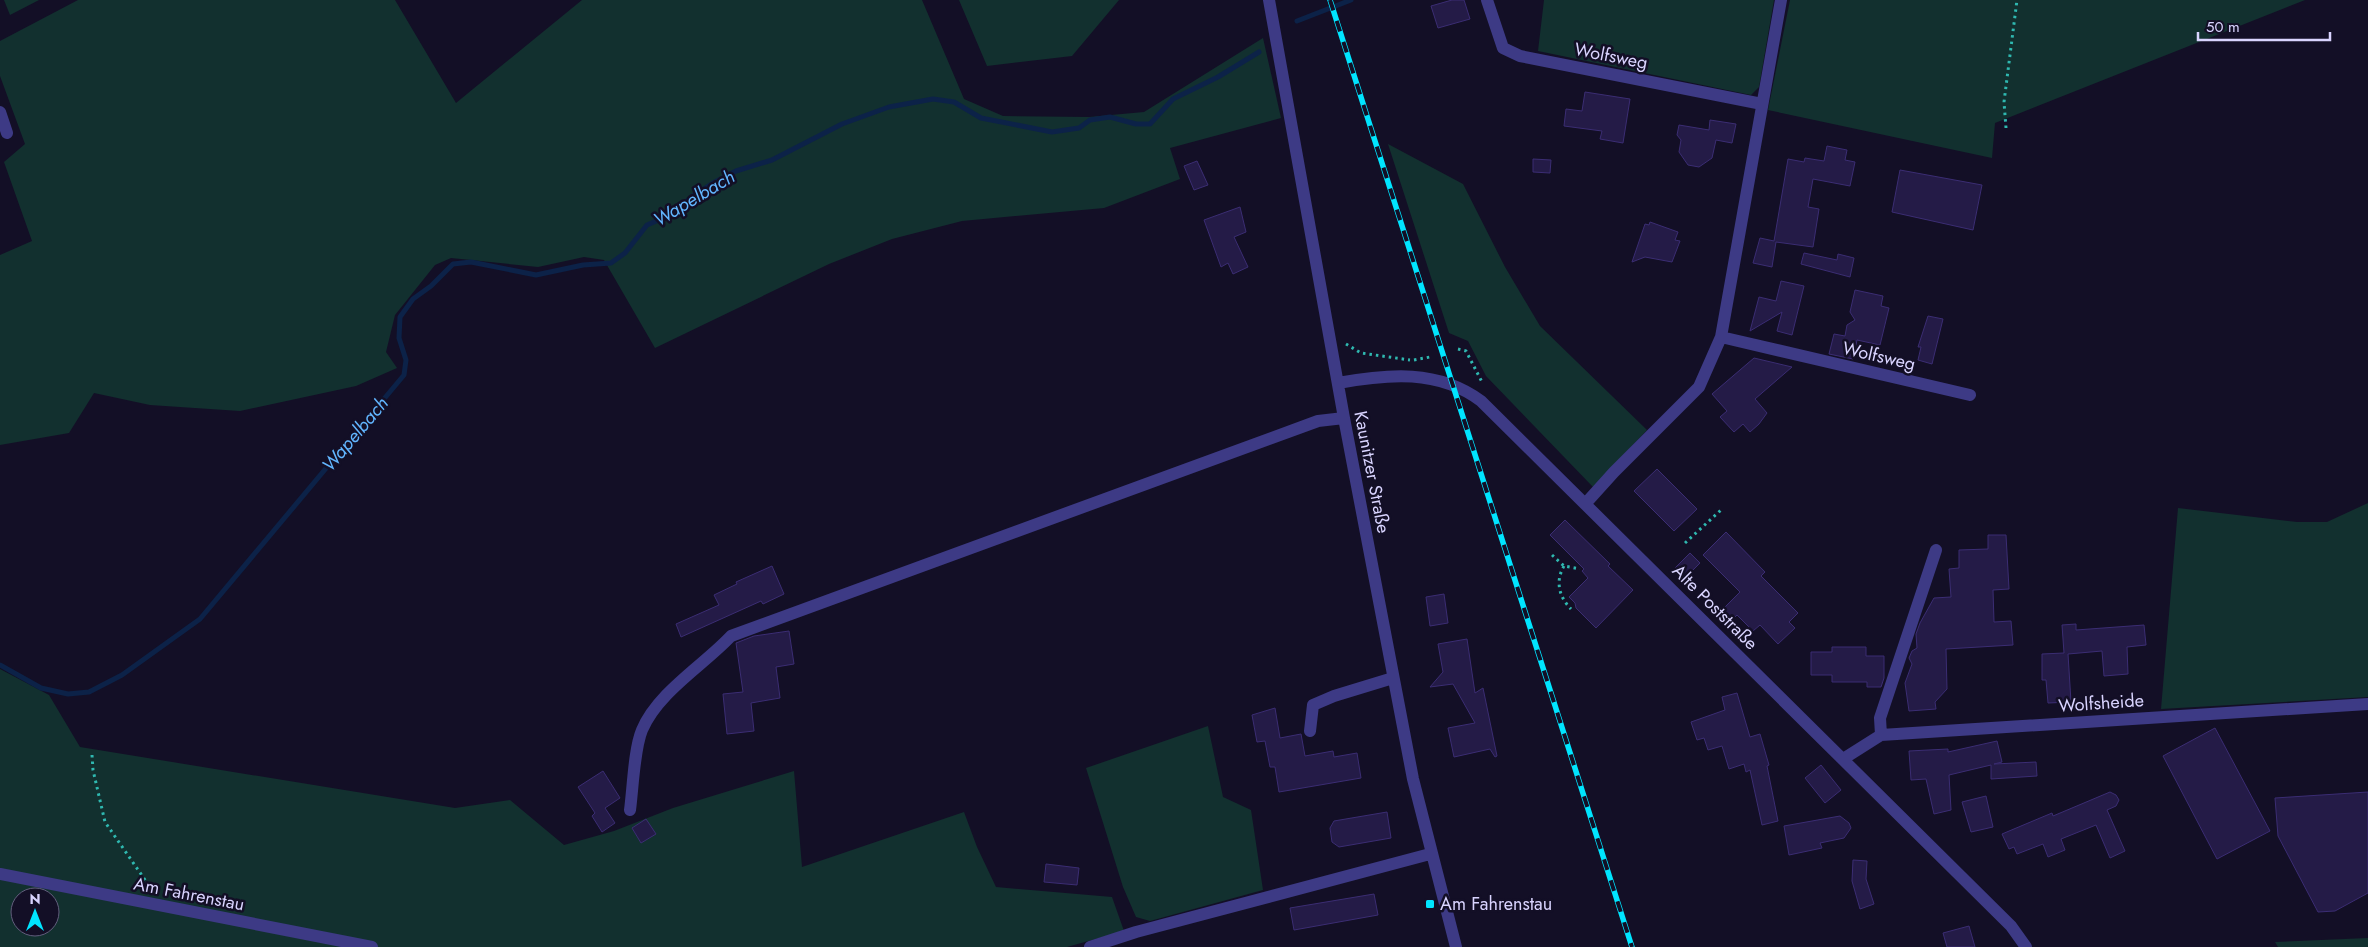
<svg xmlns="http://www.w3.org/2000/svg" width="2368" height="947" font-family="Jost,sans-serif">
  <rect width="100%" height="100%" fill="#130f26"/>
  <path fill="#12302f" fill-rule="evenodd" d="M4 0H39L10 15Z
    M78 0H395L456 103 582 0H922L964 99 1003 116 1089 117 1144 112 1263 38 1281 118 1170 148 1180 179 1104 208 962 221 892 239 829 264 655 348 604 260 584 257 538 267 451 258 435 265 395 315 386 352 397 368 356 386 240 411 150 405 94 393 69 433 0 445V255L32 241 4 162 25 144 0 76V41Z
    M959 0H1119L1072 56 987 66Z
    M1544 0H1774L1759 87 1751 95 1538 51Z
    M1790 0H2305L1995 123 1992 158 1768 110Z
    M1388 144 1463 184 1505 267 1540 326 1647 430 1593 487 1486 376 1468 341 1449 333Z
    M2368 503V697L2161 709 2178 508 2297 522H2327Z
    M0 669 49 695 80 747 455 808 510 800 564 845 614 831 673 808 794 771 802 867 964 812 977 847 996 887 1112 897 1124 931 1067 947H0ZM20 897H50V927H20Z
    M1208 726 1223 797 1251 810 1263 890 1150 921 1136 917 1123 887 1086 768Z
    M2368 938V947H2278L2275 942Z"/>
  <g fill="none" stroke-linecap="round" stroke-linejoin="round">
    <path stroke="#0c2248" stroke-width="5" d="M1297 21 1351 0
      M0 665 41 688 68 694 89 692 122 675 200 619 404 375 406 360 399 338 400 317 413 299 431 286 453 264 471 262 536 275 583 265 611 263 625 253 647 225 670 215 694 195 713 183 736 171 772 160 842 124 889 107 933 99 954 102 981 118 1052 132 1079 128 1090 120 1110 117 1136 124H1150L1173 99 1218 77 1259 52"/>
  </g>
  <path fill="#241b47" stroke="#3b2d73" d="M1452 0H1464L1470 19 1438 28 1431 6Z
    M1585 92 1630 99 1623 143 1600 139 1602 131 1564 126 1566 109 1582 111Z
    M1710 120 1736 124 1732 143 1716 140 1712 158 1699 167 1688 165 1679 152 1681 140 1677 135 1679 125 1709 130Z
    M1827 146 1847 150 1845 160 1855 162 1850 186 1813 179 1808 207 1819 209 1813 247 1776 242 1772 267 1753 263 1760 238 1774 241 1788 159 1804 162 1805 158 1824 161Z
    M1533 159 1551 160 1550 173 1533 172Z
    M1197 161 1208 185 1194 190 1184 166Z
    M1900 170 1982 185 1973 230 1892 212Z
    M1240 207 1246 232 1234 237 1248 267 1233 274 1228 263 1221 267 1204 220Z
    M1650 222 1678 232 1675 240 1680 241 1672 262 1645 257 1632 262 1645 224 1649 225Z
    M1804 253 1837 260 1838 254 1854 258 1850 277 1801 264Z
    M1781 281 1804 286 1792 335 1777 331 1782 312 1750 331 1759 297 1776 301Z
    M1855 290 1883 296 1881 306 1889 308 1880 345 1857 340 1853 359 1829 354 1834 334 1845 336 1847 325 1855 320 1850 312Z
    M1928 316 1943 319 1932 364 1918 360 1921 347H1918Z
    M1754 358 1792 367 1755 399 1767 413 1759 424 1750 432 1743 424 1734 432 1720 417 1727 411 1712 394Z
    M1657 469 1697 509 1674 531 1634 491Z
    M1565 520 1610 564 1608 566 1633 590 1596 628 1576 608 1575 603 1569 597 1588 578 1582 571 1584 569 1550 535Z
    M1726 532 1765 572 1761 576 1798 613 1789 622 1795 628 1778 644 1760 625 1753 631 1737 615 1729 623 1719 613 1740 592 1703 555Z
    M1988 535H2006L2009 589 1993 590 1994 622 2011 621 2013 645 1946 649 1947 689 1935 702 1936 709 1909 711 1905 683 1912 664 1909 658 1912 651 1917 648 1916 634 1920 623 1934 598 1951 597 1949 569 1959 568V550L1988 549Z
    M1690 553 1700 563 1685 578 1675 568Z
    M772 566 784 594 763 604 761 601 681 637 676 624 719 605 714 595 737 584 736 582Z
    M1444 594 1448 623 1430 626 1426 597Z
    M2076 624V630L2144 625 2146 645 2127 647 2128 674 2104 676 2102 651 2068 654 2071 702 2048 703 2046 680H2042V654L2064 653 2062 625Z
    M789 631 794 664 776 667 780 698 751 703 754 731 727 734 723 694 743 692 736 643 754 636Z
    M1467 639 1475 693 1483 688 1497 756 1495 757 1490 749 1454 757 1448 728 1475 723 1453 684 1430 687 1443 672 1438 644Z
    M1832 647H1866V656H1884V678L1881 687H1867V682H1832V675H1811V652H1832Z
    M1737 693 1750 737 1760 734 1769 765 1767 766 1778 821 1762 825 1750 770 1746 772 1744 764 1729 769 1722 746 1708 750 1704 738 1697 740 1691 722 1725 710 1722 697Z
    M1275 708 1280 738 1301 734 1305 756 1333 751 1334 757 1357 753 1361 778 1279 792 1275 767H1270L1265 741 1257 742 1252 715Z
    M2215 728 2270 831 2217 859 2163 756Z
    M1997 741 2002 762 1994 764 2036 762 2037 776 1991 779V765L1949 775 1951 810 1934 814 1926 779 1911 780 1909 751 1948 749V752Z
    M1821 765 1841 790 1825 803 1805 778Z
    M603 771 620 798 605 808 615 823 602 832 592 816 595 813 578 787Z
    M2110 792 2116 795 2119 800 2116 806 2107 810 2125 851 2110 858 2096 825 2061 839 2065 850 2048 857 2043 844 2017 854 2014 847 2009 849 2002 834 2052 813 2053 816Z
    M2368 792V893L2335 911 2318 912 2278 836 2275 798Z
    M1986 796 1993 827 1971 832 1962 802Z
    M1387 812 1391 838 1339 847 1332 842 1330 828 1334 821Z
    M1840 816 1849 823 1851 828 1844 838 1820 843 1822 848 1789 855 1784 826Z
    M646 819 656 834 641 843 632 828Z
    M1853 860 1867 861 1866 879 1874 904 1860 909 1852 881Z
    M1046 864 1079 868 1077 885 1044 882Z
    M1374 894 1378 915 1294 930 1290 908Z
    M1969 926 1975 947H1947L1943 933Z"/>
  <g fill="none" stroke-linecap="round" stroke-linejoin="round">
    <path stroke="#2fb8b0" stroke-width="3" stroke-dasharray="2.5 4" stroke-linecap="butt" d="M2006 128 2004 102 2017 0
      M1346 344 1361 353 1410 360
      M1458 349 1466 351 1483 384
      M1414 360 1430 357
      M1685 543 1721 510
      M1552 555 1564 566 1580 569
      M1564 566C1555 581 1559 597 1571 609
      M92 755 93 770 105 822 152 890"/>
    <path stroke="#3d3a85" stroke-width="12" d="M1269 0 1344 418 1413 779 1456 947
      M1487 0 1503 48 1520 56 1762 104
      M0 112 7 133
      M1721 337 1970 395
      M1338 383C1388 374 1438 369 1481 401L2011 926 2026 947
      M1586 503 1614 472 1699 387 1721 337 1781 0
      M1310 731 1313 705 1334 696 1393 678
      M1881 735 1880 718 1936 550
      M1843 759 1881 735 2368 704
      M630 810C633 788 634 749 642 730 658 692 704 665 731 636L1318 421 1344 418
      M0 874 372 947
      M1090 947 1136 932 1430 854"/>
    <g stroke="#00e5ff" stroke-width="5.5">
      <path id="rail" d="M1330 0 1632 947"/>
    </g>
    <use href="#rail" stroke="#130f26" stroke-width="4" stroke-dasharray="11" stroke-linecap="butt"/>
  </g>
  <rect fill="#00e5ff" stroke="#130f26" stroke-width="2" x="1425" y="899" width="10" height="10" rx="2.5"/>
  <g text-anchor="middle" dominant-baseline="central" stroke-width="5" stroke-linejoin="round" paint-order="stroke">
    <g font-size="18" fill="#d9d4ff" stroke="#130f26">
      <text transform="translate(1611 56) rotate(11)">Wolfsweg</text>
      <text transform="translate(1879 356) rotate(13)">Wolfsweg</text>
      <text transform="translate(1372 472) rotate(79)">Kaunitzer Straße</text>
      <text transform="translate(1715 607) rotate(45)">Alte Poststraße</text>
      <text transform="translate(2101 703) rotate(-4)">Wolfsheide</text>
      <text transform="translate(189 894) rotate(11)">Am Fahrenstau</text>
    </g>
    <g font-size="18" fill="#d9d4ff" stroke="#130f26" text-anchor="start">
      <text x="1440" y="904">Am Fahrenstau</text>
    </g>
    <g font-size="19" font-style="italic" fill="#62b6ff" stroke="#130f26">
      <text transform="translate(694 198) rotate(-31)">Wapelbach</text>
      <text transform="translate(355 434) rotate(-50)">Wapelbach</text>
    </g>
  </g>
  <g transform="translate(35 912)"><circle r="24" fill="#130f26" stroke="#625e7d"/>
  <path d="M0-4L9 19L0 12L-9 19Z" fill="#00e5ff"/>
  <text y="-8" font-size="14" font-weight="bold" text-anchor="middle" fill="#d9d4ff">N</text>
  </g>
  <path d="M2198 32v8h132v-8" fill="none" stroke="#d9d4ff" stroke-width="2.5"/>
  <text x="2206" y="32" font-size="15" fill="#d9d4ff" stroke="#130f26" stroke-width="4" paint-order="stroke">50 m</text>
</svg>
